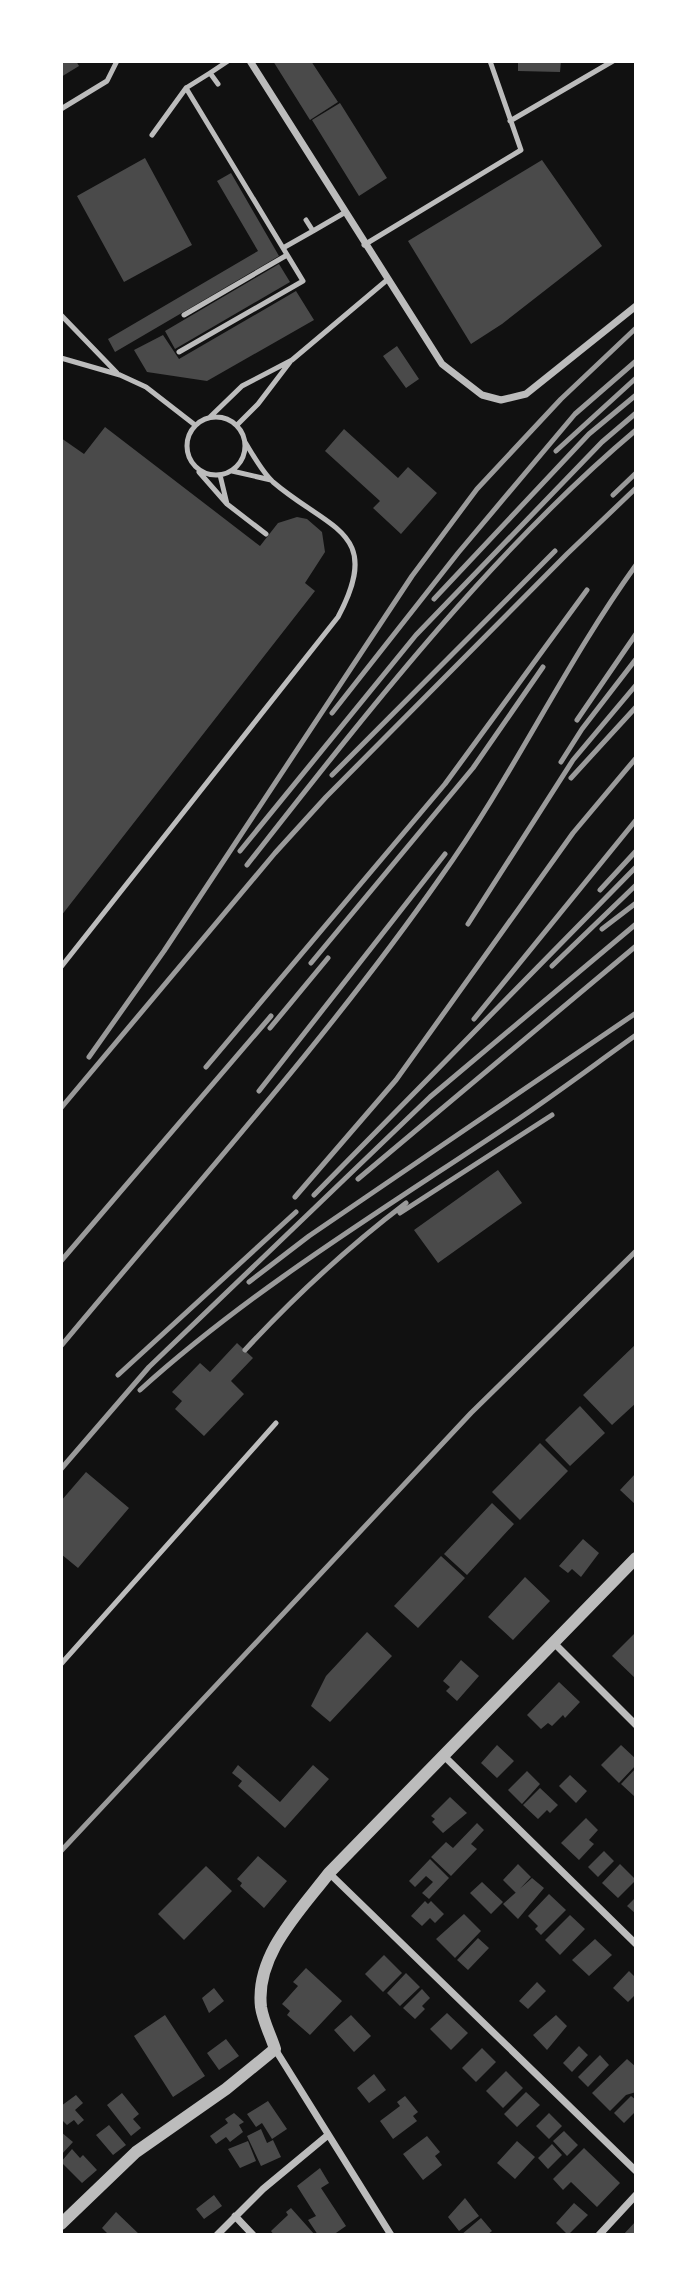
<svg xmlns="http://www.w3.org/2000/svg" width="697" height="2296" font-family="'DM Sans',sans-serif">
  <rect width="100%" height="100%" fill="#111"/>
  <path fill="#4a4a4a" d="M61 61H76L79 66 61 77Z
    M273 61H311L338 102 310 120Z
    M518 61H561L560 72 518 71Z
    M340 103 387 178 359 196 312 120Z
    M145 158 192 245 124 282 77 196Z
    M542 160 602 246 502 324 471 344 408 241Z
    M231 173 279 256 115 352 108 339 258 251 217 181Z
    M279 264 290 282 175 349 165 331Z
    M296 291 314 320 207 381 147 372 134 350 163 335 179 359Z
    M397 346 419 379 406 388 383 356Z
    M105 427 260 546 278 523 297 517 307 519 322 532 325 552 305 583 315 591 61 916V438L84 454Z
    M344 429 398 478 408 467 437 493 401 534 373 508 380 501 325 451Z
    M498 1170 522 1203 438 1263 414 1230Z
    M237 1343 253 1358 231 1381 244 1394 204 1436 175 1409 182 1401 172 1392 200 1363 210 1372Z
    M636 1344V1403L612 1425 583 1395Z
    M580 1406 605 1433 570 1466 545 1440Z
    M540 1443 568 1471 520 1520 492 1492Z
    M86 1472 129 1508 78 1568 61 1554V1501Z
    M636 1473V1505L620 1490Z
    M492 1503 514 1524 467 1575 444 1554Z
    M583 1539 599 1553 581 1577 572 1569 568 1573 559 1566Z
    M441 1556 465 1578 418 1628 394 1606Z
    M525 1577 550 1601 513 1640 488 1617Z
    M367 1632 392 1656 330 1722 311 1706 326 1676Z
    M636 1632V1679L612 1656Z
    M461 1660 479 1676 457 1701 446 1691 450 1687 443 1681Z
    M559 1682 580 1702 565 1718 563 1715 552 1726 548 1723 541 1729 527 1715Z
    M497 1745 514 1761 497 1778 481 1763Z
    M621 1745 636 1759V1765L619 1783 601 1765Z
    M238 1765 280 1802 313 1765 329 1779 285 1828 238 1786 242 1781 232 1773Z
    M636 1768V1794L634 1796 621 1784Z
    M527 1771 540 1784 522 1804 508 1790Z
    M570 1775 587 1791 576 1803 559 1786Z
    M540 1788 558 1805 550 1813 547 1810 538 1819 523 1805Z
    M450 1797 467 1813 443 1833 432 1822 435 1819 431 1816Z
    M586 1818 598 1830 589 1840 594 1844 579 1860 561 1843Z
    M477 1823 484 1830 471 1844 477 1849 451 1876 431 1857 446 1842 453 1848Z
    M604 1851 614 1861 598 1877 588 1867Z
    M258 1856 287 1881 264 1908 240 1886 242 1883 237 1879Z
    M430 1859 449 1878 429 1899 422 1893 433 1882 426 1876 415 1887 409 1881Z
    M518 1864 531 1877 516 1893 503 1880Z
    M620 1864 636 1880 618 1898 602 1883Z
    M206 1866 232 1891 184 1940 158 1914Z
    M532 1878 544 1888 518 1919 503 1904Z
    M482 1882 503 1902 491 1914 470 1893Z
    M549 1894 566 1910 541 1935 535 1929 538 1926 528 1916Z
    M636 1897V1914L627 1906Z
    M425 1901 428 1904 431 1901 444 1914 435 1923 430 1918 422 1926 411 1916Z
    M464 1914 481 1931 455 1958 436 1939Z
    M570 1915 585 1929 560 1955 545 1940Z
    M478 1938 489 1948 468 1970 457 1960Z
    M595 1939 612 1955 589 1976 572 1960Z
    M384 1955 402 1973 383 1992 365 1974Z
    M306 1968 342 2001 310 2035 287 2015 290 2011 282 2004 298 1986 293 1982Z
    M629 1971 636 1978V1994L628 2002 613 1988Z
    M406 1973 420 1987 400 2006 387 1993Z
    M537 1982 546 1991 528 2009 519 2001Z
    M214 1988 224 2001 209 2013 202 1998Z
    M422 1989 430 1998 422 2006 425 2009 415 2019 403 2008Z
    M447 2013 468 2033 451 2050 430 2029Z
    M165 2015 205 2076 173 2097 134 2036Z
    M351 2015 371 2036 354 2052 334 2030Z
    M556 2015 567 2026 547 2050 533 2035Z
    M226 2039 239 2056 219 2070 207 2053Z
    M579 2046 588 2055 572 2072 563 2063Z
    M482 2048 496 2062 476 2082 462 2068Z
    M600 2055 609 2065 588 2087 578 2077Z
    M627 2059 636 2067V2092L626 2095 610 2111 592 2093Z
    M506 2071 523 2088 503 2108 486 2091Z
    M374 2074 386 2090 369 2103 357 2088Z
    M526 2092 540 2105 517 2127 504 2114Z
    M122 2093 139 2114 133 2119 141 2128 131 2136 107 2105Z
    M76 2095 83 2103 75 2110 84 2120 78 2125 74 2120 67 2125 61 2119V2106Z
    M405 2096 418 2112 413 2116 417 2121 393 2139 380 2121 400 2106 397 2102Z
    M631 2096 636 2100V2111L624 2123 614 2113Z
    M268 2101 287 2129 272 2139 262 2123 256 2127 247 2114Z
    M234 2113 244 2122 239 2125 243 2132 230 2142 226 2137 216 2144 210 2136 228 2123 225 2119Z
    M549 2113 562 2126 549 2139 536 2126Z
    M109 2125 126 2145 113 2155 96 2135Z
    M261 2129 267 2143 273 2140 281 2157 261 2166 247 2136Z
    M564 2131 578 2145 567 2156 553 2141Z
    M61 2132 73 2142 61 2155Z
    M427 2136 440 2152 435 2156 442 2165 423 2180 403 2154Z
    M248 2141 256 2161 240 2168 228 2149Z
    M517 2141 535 2157 515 2179 497 2163Z
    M552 2144 562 2155 548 2169 538 2158Z
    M584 2148 620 2183 597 2207 571 2182 563 2190 553 2179Z
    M72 2149 80 2158 83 2155 97 2170 82 2183 61 2162Z
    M320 2168 329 2183 321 2188 346 2226 333 2235H318L308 2220 316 2216 297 2186Z
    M214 2195 222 2206 204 2219 196 2209Z
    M465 2198 479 2216 459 2231 448 2217Z
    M574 2203 588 2215 568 2235 556 2223Z
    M291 2208 315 2235H274L271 2231 288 2215 286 2212Z
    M116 2212 140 2235H109L102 2228Z
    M481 2218 492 2231 487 2235H461Z
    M636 2221V2235H623Z"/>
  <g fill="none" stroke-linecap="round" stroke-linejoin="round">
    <path stroke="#bcbcbc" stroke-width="5" d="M210 73 186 88 283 248 313 231
      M218 84 210 73 228 61
      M61 109 107 81 117 61
      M510 121 613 61
      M152 135 186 88
      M306 220 313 231 344 213
      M364 245 521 150 490 61
      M61 315 117 373
      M184 315 287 255
      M179 352 303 281 283 248
      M61 358 120 375 146 387 195 425
      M187 446a29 29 0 1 1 58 0a29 29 0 1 1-58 0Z
      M210 417 242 386 292 360 387 280
      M237 425 258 404 290 362
      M232 471 271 480
      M199 472 227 504 266 534
      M220 475 227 504
      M61 967 338 617C384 531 329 530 273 482 262 472 253 455 245 442
      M61 1664 276 1423"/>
    <path stroke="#bcbcbc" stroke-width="7" d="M250 61 442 364 482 395 501 400 526 394 636 306
      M553 1642 636 1725
      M444 1756 636 1944
      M329 1873 636 2171
      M275 2049 391 2235
      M235 2216 253 2235
      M217 2235 263 2189 328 2135
      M599 2235 636 2195"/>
    <path stroke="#bcbcbc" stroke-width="12" d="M61 2224 136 2152 226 2089 275 2049C271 2036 263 2021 261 2007 255 1955 300 1911 329 1873L636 1558"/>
    <path stroke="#9a9a9a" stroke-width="5" d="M556 451 636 378
      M613 495 636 473
      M434 599 589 434 636 395
      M332 713 458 553 575 414 636 361
      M577 720 636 634
      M561 762 582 729 636 659
      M332 775 555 551
      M571 778 636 707
      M240 851 416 635 602 442 636 413
      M247 865C365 715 490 553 636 430
      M600 890 636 851
      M468 924 573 760 636 685
      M602 929 636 903
      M311 963 473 768 543 667
      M552 966 636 885
      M474 1019 636 820
      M270 1028 328 958
      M89 1057 164 951 412 576 477 489 561 399 636 328
      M206 1067 445 784 587 590
      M259 1091 445 854
      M61 1108 275 853 326 797 567 554 636 488
      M358 1179 636 946
      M314 1195 636 867
      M295 1197 396 1080 573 833 636 758
      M400 1213 552 1115
      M61 1261 271 1016
      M249 1282 309 1236 636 1013
      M61 1346C189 1192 325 1042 440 878 512 778 564 665 636 565
      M245 1350C295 1296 348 1247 406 1203
      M118 1375 296 1212
      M140 1390C253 1288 384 1209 511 1124 553 1096 594 1065 636 1035
      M61 1469 149 1367 430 1097 636 924
      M61 1851 471 1413 636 1251"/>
  </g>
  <rect width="697" height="2296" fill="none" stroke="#ffffff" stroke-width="126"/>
</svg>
